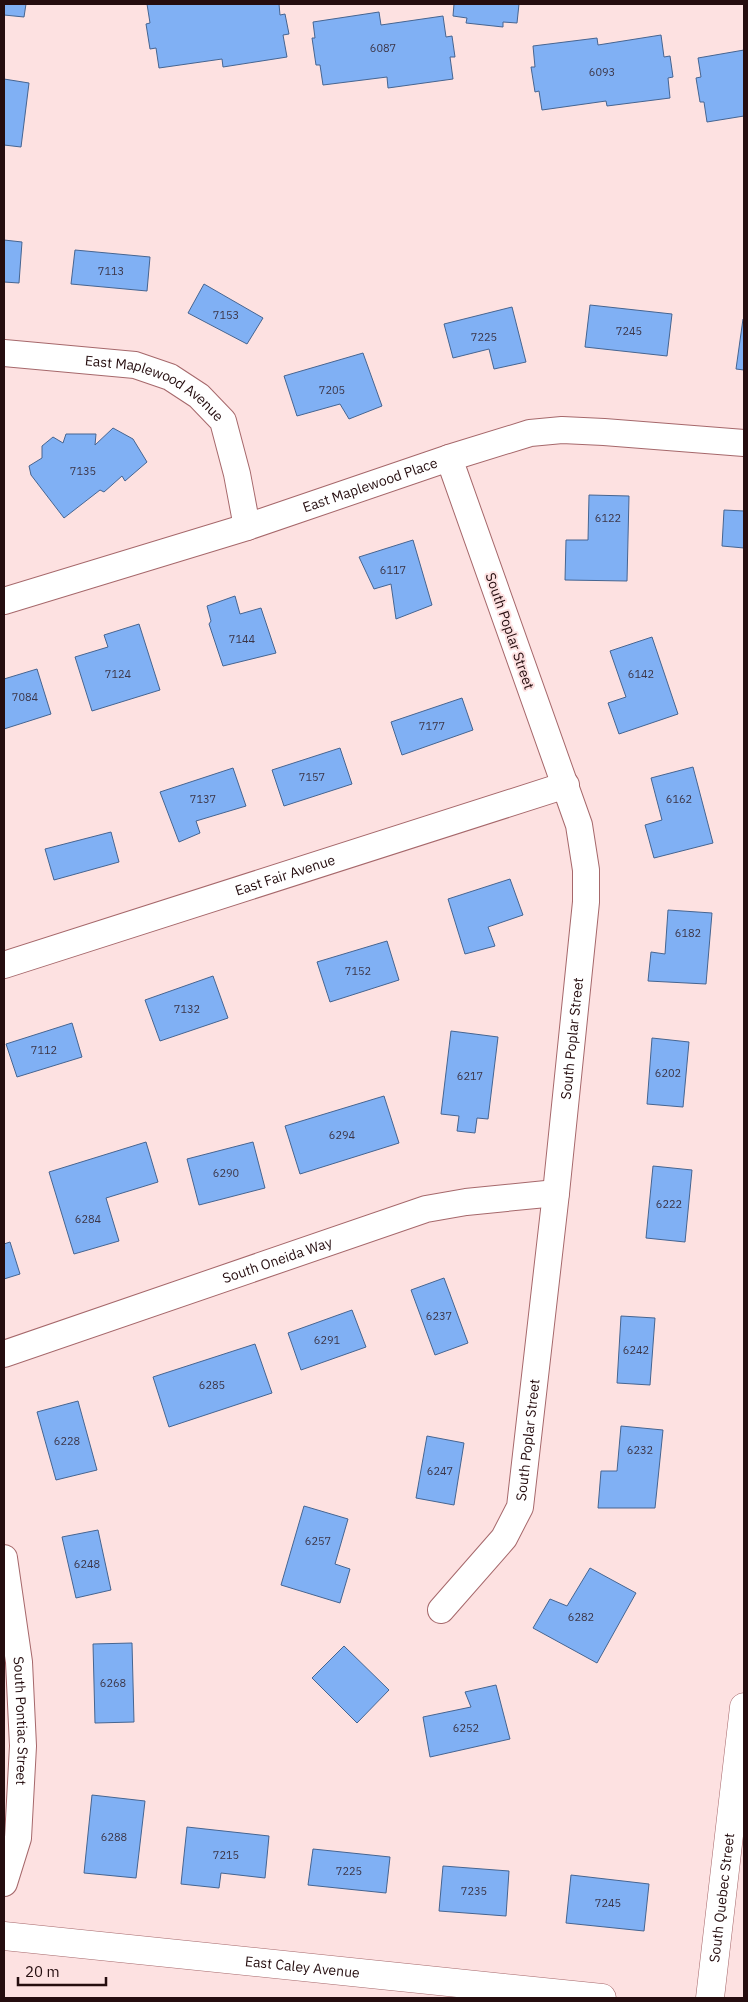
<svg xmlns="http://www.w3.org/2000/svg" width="748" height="2002" font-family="'IBM Plex Sans',sans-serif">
  <rect width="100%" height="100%" fill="#fde1e1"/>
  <path fill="#80b0f4" stroke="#466591" d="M4 4H26L24 17 4 15Z
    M147 4H279L280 15 285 14 289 34 283 35 287 57 223 67 222 59 159 68 156 48 150 49 146 24 150 23Z
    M454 4H519L517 23 503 22V27L466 23 467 18 453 16Z
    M379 12 381 25 443 16 446 37 452 36 455 57H450L453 79 388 88 387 77 323 85 320 65H316L312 38H315L313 22Z
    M661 35 664 57 670 56 673 77 668 78 670 98 607 106 606 101 542 110 539 91 535 92 531 67H535L533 46 597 38 598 45Z
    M744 50V116L707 122 704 102H700L696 78 701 77 698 58Z
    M4 79 29 83 21 147 4 145Z
    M4 240 22 242 19 283 4 282Z
    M75 250 150 257 147 291 71 284Z
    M204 284 263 318 247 344 188 313Z
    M590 305 672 314 667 356 585 347Z
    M512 307 526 362 494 369 489 349 453 358 444 324Z
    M743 319H744V370L736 369Z
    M363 353 382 406 349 419 340 404 297 416 284 376Z
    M113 428 133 439 147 462 125 481 122 476 104 492 100 490 64 518 31 475 29 466 42 458V446L53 437 63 443 66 434H96L95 445Z
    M589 495 629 496 627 581 565 580 566 540H588Z
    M724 510 744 511V548L722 546Z
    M413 540 432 605 396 619 391 584 374 589 359 557Z
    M235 596 240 614 261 608 276 653 223 666 209 624 211 621 207 606Z
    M139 624 160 690 92 711 75 657 108 647 104 635Z
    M652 637 678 714 619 734 608 703 626 697 610 651Z
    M37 669 51 714 4 729V679Z
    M462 698 473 730 402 755 391 722Z
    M340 748 352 784 284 806 272 770Z
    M693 767 713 843 654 858 645 825 662 820 651 778Z
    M233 768 246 806 196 821 200 833 179 842 160 792Z
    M111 832 119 862 54 880 45 849Z
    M510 879 523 915 488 927 495 946 465 954 448 899Z
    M668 910 712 913 706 984 648 981 651 952 665 954Z
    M387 941 399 980 330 1002 317 962Z
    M213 976 228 1018 160 1041 145 1000Z
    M72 1023 82 1057 17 1077 6 1044Z
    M451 1031 498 1037 488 1119 477 1118 475 1133 457 1131 459 1116 441 1114Z
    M652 1038 689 1042 683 1107 647 1104Z
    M384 1096 399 1143 300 1174 285 1126Z
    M146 1142 158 1182 106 1198 119 1241 74 1254 49 1172Z
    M253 1142 265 1188 199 1205 187 1159Z
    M653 1166 692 1170 685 1242 646 1238Z
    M10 1242 20 1274 4 1279V1244Z
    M444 1278 468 1343 435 1355 411 1290Z
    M352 1310 366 1347 301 1370 288 1333Z
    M621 1316 655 1318 650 1385 617 1383Z
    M255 1344 272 1393 169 1427 153 1377Z
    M78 1401 97 1470 56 1480 37 1412Z
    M621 1426 663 1430 655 1508H598L601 1471H617Z
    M427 1436 464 1443 454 1505 416 1498Z
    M304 1506 348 1519 335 1564 350 1569 340 1603 281 1585Z
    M98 1530 111 1590 76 1598 62 1537Z
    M590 1568 636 1593 597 1663 533 1628 550 1599 567 1606Z
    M132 1643 134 1722 95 1723 93 1644Z
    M344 1646 389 1690 357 1723 312 1678Z
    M496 1685 510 1739 430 1757 423 1717 471 1707 465 1692Z
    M92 1795 145 1801 136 1878 84 1873Z
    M187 1827 269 1836 265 1878 221 1873 219 1888 181 1884Z
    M313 1849 390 1857 386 1893 308 1885Z
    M443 1866 509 1871 506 1916 439 1911Z
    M571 1875 649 1884 644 1931 566 1923Z"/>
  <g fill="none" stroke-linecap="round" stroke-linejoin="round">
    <g stroke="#a6686b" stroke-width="28">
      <g id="street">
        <path id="s1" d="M4 353 135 365 170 377 199 396 223 421 237 474 247 527"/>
        <path id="s2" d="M4 601 247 527 449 458 530 433 562 430 604 432 744 443"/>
        <path id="s3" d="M4 965 566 785"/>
        <path id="s4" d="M4 1354 426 1209 466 1202 556 1193"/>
        <path id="s5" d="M4 1558 19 1662 23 1746 18 1838 4 1883"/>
        <path id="s6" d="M441 1610 504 1538 520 1507 556 1193 586 902V870L579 825 449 458"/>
      </g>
    </g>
    <g stroke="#a6686b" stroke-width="29">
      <g id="secondary">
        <path id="s7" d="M4 1936 602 1998"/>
        <path id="s8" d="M710 1998 744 1707"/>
      </g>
    </g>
    <use href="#street" stroke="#fff" stroke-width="26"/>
    <use href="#secondary" stroke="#fff" stroke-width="28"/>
  </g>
  <g text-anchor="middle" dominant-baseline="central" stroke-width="4" stroke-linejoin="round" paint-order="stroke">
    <g font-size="11" fill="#3c3648">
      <text x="383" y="48">6087</text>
      <text x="602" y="72">6093</text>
      <text x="111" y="271">7113</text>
      <text x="226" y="315">7153</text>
      <text x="629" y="331">7245</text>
      <text x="484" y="337">7225</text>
      <text x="332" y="390">7205</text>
      <text x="83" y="471">7135</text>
      <text x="608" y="518">6122</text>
      <text x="393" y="570">6117</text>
      <text x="242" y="639">7144</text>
      <text x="118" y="674">7124</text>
      <text x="641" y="674">6142</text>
      <text x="25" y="697">7084</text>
      <text x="432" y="726">7177</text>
      <text x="312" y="777">7157</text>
      <text x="203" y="799">7137</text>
      <text x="679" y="799">6162</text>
      <text x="688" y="933">6182</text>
      <text x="358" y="971">7152</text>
      <text x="187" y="1009">7132</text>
      <text x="44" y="1050">7112</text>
      <text x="668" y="1073">6202</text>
      <text x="470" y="1076">6217</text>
      <text x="342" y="1135">6294</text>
      <text x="226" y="1173">6290</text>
      <text x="669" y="1204">6222</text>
      <text x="88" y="1219">6284</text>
      <text x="439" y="1316">6237</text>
      <text x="327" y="1340">6291</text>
      <text x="636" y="1350">6242</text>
      <text x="212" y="1385">6285</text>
      <text x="67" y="1441">6228</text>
      <text x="640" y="1450">6232</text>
      <text x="440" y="1471">6247</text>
      <text x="318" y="1541">6257</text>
      <text x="87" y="1564">6248</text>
      <text x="581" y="1617">6282</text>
      <text x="113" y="1683">6268</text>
      <text x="466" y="1728">6252</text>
      <text x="114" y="1837">6288</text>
      <text x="226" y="1855">7215</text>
      <text x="349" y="1871">7225</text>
      <text x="474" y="1891">7235</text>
      <text x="608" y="1903">7245</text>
    </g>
    <g font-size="14" fill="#250d0f" stroke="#fde1e1">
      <text stroke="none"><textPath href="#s1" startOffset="158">East Maplewood Avenue</textPath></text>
      <text stroke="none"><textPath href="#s2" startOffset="384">East Maplewood Place</textPath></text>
      <text transform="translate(510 631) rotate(71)">South Poplar Street</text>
      <text stroke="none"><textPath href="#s3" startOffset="295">East Fair Avenue</textPath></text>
      <text stroke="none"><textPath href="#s6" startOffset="602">South Poplar Street</textPath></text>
      <text stroke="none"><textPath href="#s4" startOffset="289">South Oneida Way</textPath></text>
      <text stroke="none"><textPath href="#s6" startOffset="198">South Poplar Street</textPath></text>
      <text stroke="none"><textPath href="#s5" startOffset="164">South Pontiac Street</textPath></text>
      <text stroke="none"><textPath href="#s8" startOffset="101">South Quebec Street</textPath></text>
      <text stroke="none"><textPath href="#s7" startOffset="300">East Caley Avenue</textPath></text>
    </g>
  </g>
  <rect width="748" height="2002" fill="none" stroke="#250d0f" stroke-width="10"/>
  <path d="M18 1977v8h88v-8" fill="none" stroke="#250d0f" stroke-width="2.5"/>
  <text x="25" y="1977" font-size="15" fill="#250d0f" stroke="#fde1e1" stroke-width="4" paint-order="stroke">20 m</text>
</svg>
